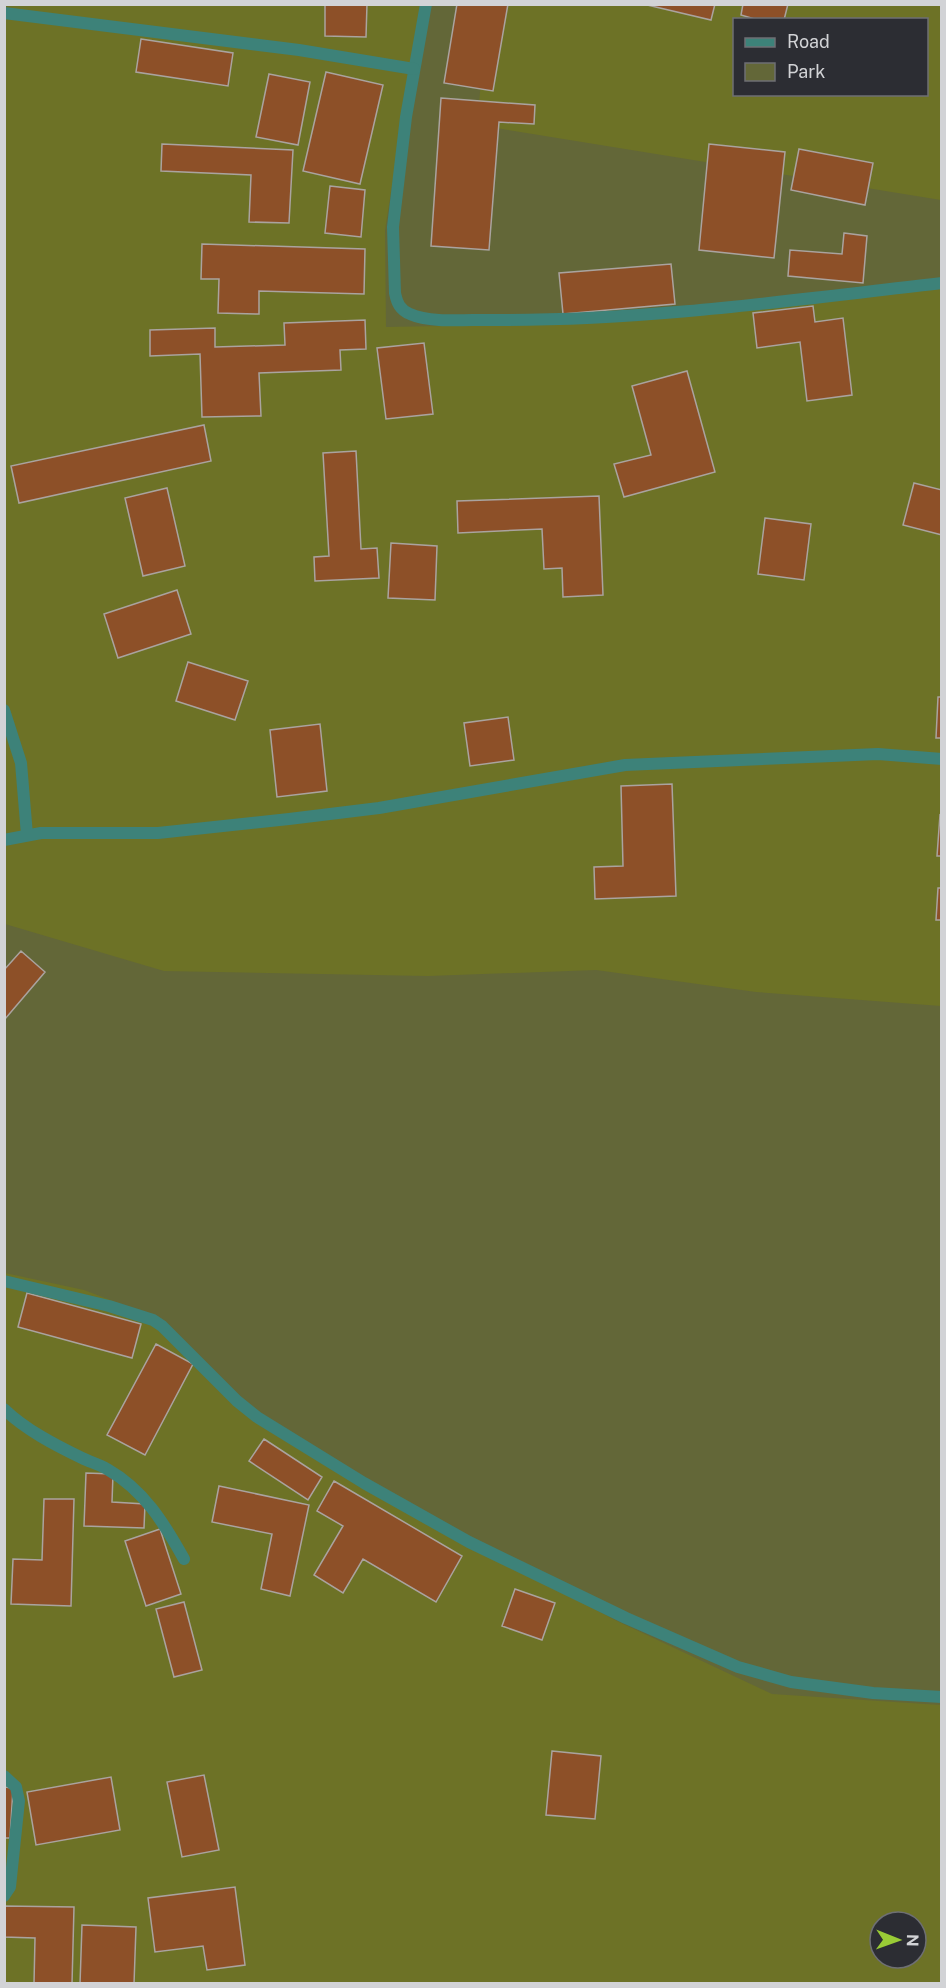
<svg xmlns="http://www.w3.org/2000/svg" width="946" height="1988" font-family="'Public Sans',sans-serif">
  <rect width="100%" height="100%" fill="#36373d"/>
  <path fill="#636738" fill-rule="evenodd" d="M5 5H941V1983H5ZM734 20H926V94H734ZM880 1922H916V1958H880Z"/>
  <path fill="#6d7226" fill-rule="evenodd" d="M5 5H421L385 230 386 327 549 324 941 284V1006L756 992 596 970 428 976 164 971 5 924Z
    M488 5H941V200L477 125ZM734 20H926V94H734Z
    M5 1273 84 1290 163 1320 239 1407 478 1546 615 1620 772 1694 941 1705V1983L5 1984ZM880 1922H916V1958H880Z"/>
  <path fill="#8d5028" stroke="#aaa39f" stroke-width="1.5" d="M325 4H367L366 37 325 36Z
    M457 4H508L493 91 444 83Z
    M643 4H715L711 20Z
    M743 4H788L784 20H758L741 15Z
    M141 39 233 53 228 86 136 72Z
    M326 72 383 85 360 184 303 171Z
    M269 74 310 82 298 145 256 137Z
    M441 98 535 105 534 124 499 122 489 250 431 246Z
    M162 144 293 150 289 223 249 222 251 175 161 171Z
    M709 144 785 152 774 258 699 250Z
    M799 149 873 163 865 205 791 190Z
    M330 186 365 190 361 237 325 233Z
    M844 233 867 236 863 283 788 276 790 250 842 254Z
    M202 244 365 249 364 294 259 291V314L218 313 219 279H201Z
    M671 264 675 304 563 314 559 273Z
    M813 306 815 322 843 318 852 395 807 401 800 342 757 348 753 313Z
    M365 320 366 349 340 350 341 370 259 373 261 416 202 417 200 354 150 356V330L215 328V347L285 345 284 323Z
    M424 343 433 414 386 419 377 348Z
    M687 371 715 472 624 497 614 464 651 455 632 386Z
    M204 425 211 461 19 503 11 466Z
    M356 451 361 549 377 548 379 578 315 581 314 557 329 556 323 453Z
    M914 483 942 490V535L903 525Z
    M167 488 185 566 143 576 125 498Z
    M599 496 603 595 563 597 562 568 544 569 542 529 458 533 457 501Z
    M765 518 811 524 804 580 758 574Z
    M391 543 437 546 435 600 388 598Z
    M177 590 191 634 118 658 104 614Z
    M188 662 248 681 235 720 176 701Z
    M938 697H942V738H936Z
    M508 717 514 760 470 766 464 723Z
    M320 724 327 791 277 797 270 730Z
    M672 784 676 896 595 899 594 867 623 866 621 786Z
    M940 815 942 816V856H937Z
    M938 888H942V920H936Z
    M21 951 45 972 5 1019 4 970Z
    M27 1293 141 1324 132 1358 18 1327Z
    M156 1344 193 1364 145 1455 107 1435Z
    M264 1439 322 1477 308 1500 249 1461Z
    M86 1473 113 1474 112 1502 145 1504 144 1528 84 1526Z
    M334 1481 462 1556 436 1602 363 1559 343 1593 314 1575 343 1526 317 1511Z
    M219 1486 309 1505 290 1596 261 1589 272 1534 212 1522Z
    M44 1499H74L71 1606 11 1604 13 1559 42 1560Z
    M160 1529 181 1594 146 1606 125 1541Z
    M515 1589 555 1603 542 1640 502 1626Z
    M184 1602 202 1670 174 1677 156 1609Z
    M552 1751 601 1756 595 1819 546 1815Z
    M204 1775 219 1850 182 1857 167 1782Z
    M111 1777 120 1830 36 1845 27 1792Z
    M4 1787 13 1788 10 1838H4Z
    M235 1887 245 1965 207 1970 203 1946 155 1952 148 1898Z
    M4 1906 74 1907 72 1984H34L35 1938 4 1937Z
    M82 1925 136 1927 134 1984H80Z"/>
  <g fill="none" stroke-linecap="round" stroke-linejoin="round">
    <path stroke="#3d8279" stroke-width="12" d="M426 4 406 117 393 227 395 293C397 303 400 310 410 314 432 324 471 319 496 320 645 321 794 300 942 283
      M4 1281 109 1306 153 1320 162 1326 237 1401 257 1417 364 1483 469 1542 626 1618 738 1667 791 1682 873 1693 942 1697
      M4 1409C26 1430 55 1445 82 1458 90 1462 99 1464 107 1469 144 1490 164 1523 184 1559
      M4 1776 16 1787 19 1801 10 1887 4 1896"/>
    <path stroke="#3d8279" stroke-width="12" d="M4 13 299 50 414 69
      M4 710 21 763 27 835
      M4 840 41 833H158L289 819 379 808 625 765 878 754 942 759"/>
  </g>
  <rect width="946" height="1988" fill="none" stroke="#d2d3d6" stroke-width="12"/>
  <rect x="733" y="18" width="195" height="78" fill="#2c2d33" stroke="#6e6f74" stroke-width="1.5"/>
  <rect x="745" y="38" width="30" height="9" fill="#3d8279" stroke="#6e6f74" stroke-width="1.5"/>
  <text x="787" y="48" font-size="18" fill="#d2d3d6">Road</text>
  <rect x="745" y="63" width="30" height="18" fill="#636738" stroke="#6e6f74" stroke-width="1.5"/>
  <text x="787" y="78" font-size="18" fill="#d2d3d6">Park</text>
  <g transform="translate(898 1940) rotate(91)"><circle r="28" fill="#2c2d33" stroke="#6e6f74" stroke-width="1.5"/>
  <path d="M0-4.5L10 22L0 15L-10 22Z" fill="#99cb36"/>
  <text y="-9" font-size="16" font-weight="bold" text-anchor="middle" fill="#d2d3d6">N</text>
  </g>
</svg>
